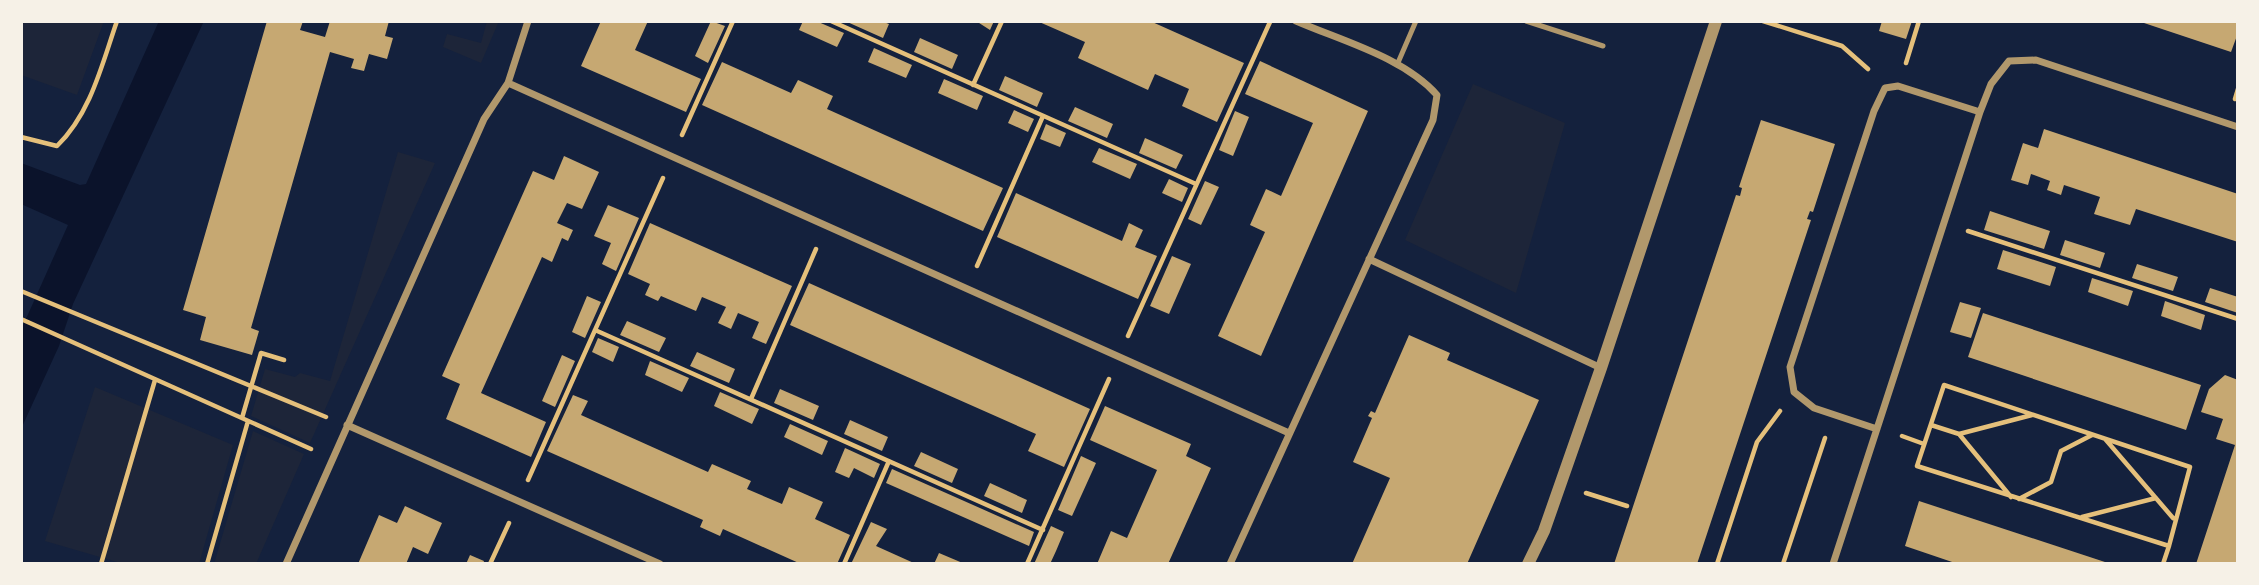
<svg xmlns="http://www.w3.org/2000/svg" width="2259" height="585" font-family="Helvetica,sans-serif">
  <rect width="100%" height="100%" fill="#14213d"/>
  <path fill="#1d2539" d="M21 21H104L77 95 21 75Z
    M487 21H499L481 63 443 47 447 34 481 43Z
    M1473 84 1565 123 1516 293 1405 240Z
    M398 152 435 163 310 443 251 416 265 369 295 377 300 373 330 381Z
    M95 387 233 445 199 564H124L45 541Z
    M253 431 304 454 256 564H214Z"/>
  <path fill="#0b132b" d="M159 21H204L73 304 59 346 21 429V330L68 225 21 204V163L80 185 86 184Z"/>
  <path fill="#c6a872" d="M267 21H303L300 30 325 37 330 21H389L385 36 393 38 387 59 369 54 364 71 351 68 354 59 330 52 251 328 259 331 252 355 200 340 206 317 183 310Z
    M601 21H648L635 50 701 79 686 112 581 66Z
    M711 21 725 26 708 63 695 56Z
    M803 21H816L844 33 837 47 799 30Z
    M845 21H881L889 24 883 38Z
    M976 21H994L990 30Z
    M1037 21H1150L1244 63 1217 122 1182 106 1189 89 1155 74 1148 90 1078 58 1085 42Z
    M1882 21H1912L1906 39 1879 31Z
    M2138 21H2238V33L2231 52Z
    M920 38 958 55 952 69 914 52Z
    M874 48 912 65 906 78 868 62Z
    M1260 61 1368 111 1261 356 1218 336 1265 232 1250 225 1266 189 1281 196 1313 123 1245 94Z
    M722 62 791 93 798 80 833 96 827 109 1003 188 983 231 702 105Z
    M1005 76 1043 93 1037 107 999 90Z
    M944 79 983 96 977 110 938 93Z
    M1075 107 1113 124 1107 138 1068 121Z
    M1014 110 1034 119 1028 132 1008 123Z
    M1235 111 1249 117 1233 156 1219 150Z
    M1761 120 1835 144 1813 212 1810 211 1807 219 1811 220 1697 564H1614L1736 195 1740 196 1742 188 1739 187Z
    M1046 124 1066 133 1060 147 1040 139Z
    M2044 129 2238 194V242L2136 209 2130 225 2094 214 2100 197 2064 185 2061 195 2047 190 2050 181 2031 174 2028 185 2011 180 2023 143 2038 148Z
    M1145 138 1183 155 1176 169 1139 153Z
    M1099 148 1137 164 1130 179 1092 162Z
    M564 156 599 172 582 209 567 203 557 223 573 230 568 241 562 238 552 262 542 257 481 393 546 422 531 457 446 419 460 384 442 376 533 171 554 180Z
    M1169 179 1188 188 1182 202 1162 193Z
    M1205 181 1219 187 1201 225 1188 219Z
    M1016 193 1122 241 1129 223 1143 230 1135 247 1157 256 1138 299 997 237Z
    M608 205 639 218 616 271 602 264 611 243 594 236Z
    M1990 211 2050 231 2044 249 1984 230Z
    M650 223 792 286 766 344 752 338 759 322 738 313 731 329 718 323 726 307 702 297 696 311 661 296 658 301 645 295 650 284 628 274Z
    M2065 240 2105 253 2100 268 2060 255Z
    M2003 250 2056 267 2050 286 1997 269Z
    M1172 256 1191 264 1169 314 1150 306Z
    M2137 264 2178 277 2173 291 2132 278Z
    M2092 278 2133 291 2128 306 2088 292Z
    M809 283 1090 409 1064 467 1028 451 1036 434 790 325Z
    M2210 288 2238 297V313L2205 302Z
    M587 296 601 302 585 338 572 332Z
    M2165 301 2205 315 2201 330 2161 316Z
    M1960 302 1981 308 1971 338 1950 332Z
    M1983 313 2201 385 2186 430 1968 357Z
    M627 321 666 338 659 352 620 335Z
    M1409 335 1450 353 1447 360 1539 400 1467 564H1352L1390 478 1353 462 1372 418 1368 416 1371 411 1375 413Z
    M598 338 619 347 613 362 592 352Z
    M697 352 735 369 729 383 690 366Z
    M562 355 575 361 555 407 542 401Z
    M650 361 689 378 682 392 645 375Z
    M2225 375 2238 380V564H2196L2235 445 2216 439 2223 419 2201 412 2209 389Z
    M780 389 819 406 813 420 774 403Z
    M720 392 759 409 752 424 714 406Z
    M573 395 588 401 581 415 708 472 712 464 751 481 747 489 782 504 789 487 823 502 815 519 850 535 837 564H801L723 529 720 536 700 527 703 520 547 451Z
    M1105 406 1191 444 1186 456 1211 468 1168 564H1097L1111 531 1127 538 1157 470 1090 440Z
    M850 420 888 437 882 451 844 434Z
    M790 424 828 441 822 455 784 437Z
    M845 448 880 464 874 478 854 468 849 478 835 472Z
    M921 452 958 469 952 483 914 466Z
    M1081 456 1096 463 1072 516 1058 510Z
    M892 469 1034 532 1029 546 886 483Z
    M990 483 1027 500 1022 513 984 496Z
    M1919 501 2108 563V564H1958L1905 546Z
    M405 506 442 523 428 554 413 547 406 564H358L379 515 397 523Z
    M871 522 887 529 876 546 916 564H851Z
    M1051 526 1064 532 1056 551 1050 564H1034Z
    M939 553 965 564H934Z
    M470 555 484 561 483 564H466Z"/>
  <g fill="none" stroke-linecap="round" stroke-linejoin="round">
    <path stroke="#e5c07b" stroke-width="4.5" d="M831 21 1196 184
      M1763 21 1842 46 1868 69
      M1906 63 1919 21
      M973 85 1002 21
      M2235 99 2238 89
      M682 135 733 21
      M21 137 57 146C91 113 102 64 117 21
      M1968 231 2238 319
      M977 266 1043 116
      M21 291 326 417
      M21 319 311 449
      M595 330 1043 530
      M1128 336 1270 22
      M1944 385 2190 467 2169 546 1917 466Z
      M751 399 816 249
      M242 418 261 353 284 360
      M1931 425 1959 434 2011 497
      M1959 434 2032 415
      M1902 436 1924 444
      M2106 440 2173 518
      M528 480 663 178
      M1586 493 1627 506
      M2019 499 2051 482 2061 451 2092 435
      M2082 517 2156 498
      M101 564 155 380
      M207 564 248 421
      M490 564 509 523
      M844 564 889 461
      M1027 564 1109 379
      M1717 564 1757 442 1780 411
      M1783 564 1825 438
      M2163 564 2169 546"/>
    <path stroke="#b1986c" stroke-width="5" d="M1526 21 1603 46
      M1397 65 1416 21"/>
    <path stroke="#b1986c" stroke-width="7" d="M508 83 1289 433
      M1369 259 1601 368
      M347 425 660 564
      M1877 429 1814 408 1794 392 1790 367 1874 111 1885 88 1898 86 1980 112
      M286 564 484 119 508 83 528 21
      M1230 564 1433 120 1437 95C1403 57 1342 41 1296 21
      M1833 564 1980 112 1991 84 2009 61 2036 60 2238 127"/>
    <path stroke="#b1986c" stroke-width="12" d="M1528 564 1544 531 1601 368 1716 21"/>
  </g>
  <rect width="2259" height="585" fill="none" stroke="#f6f1e7" stroke-width="46"/>
</svg>
